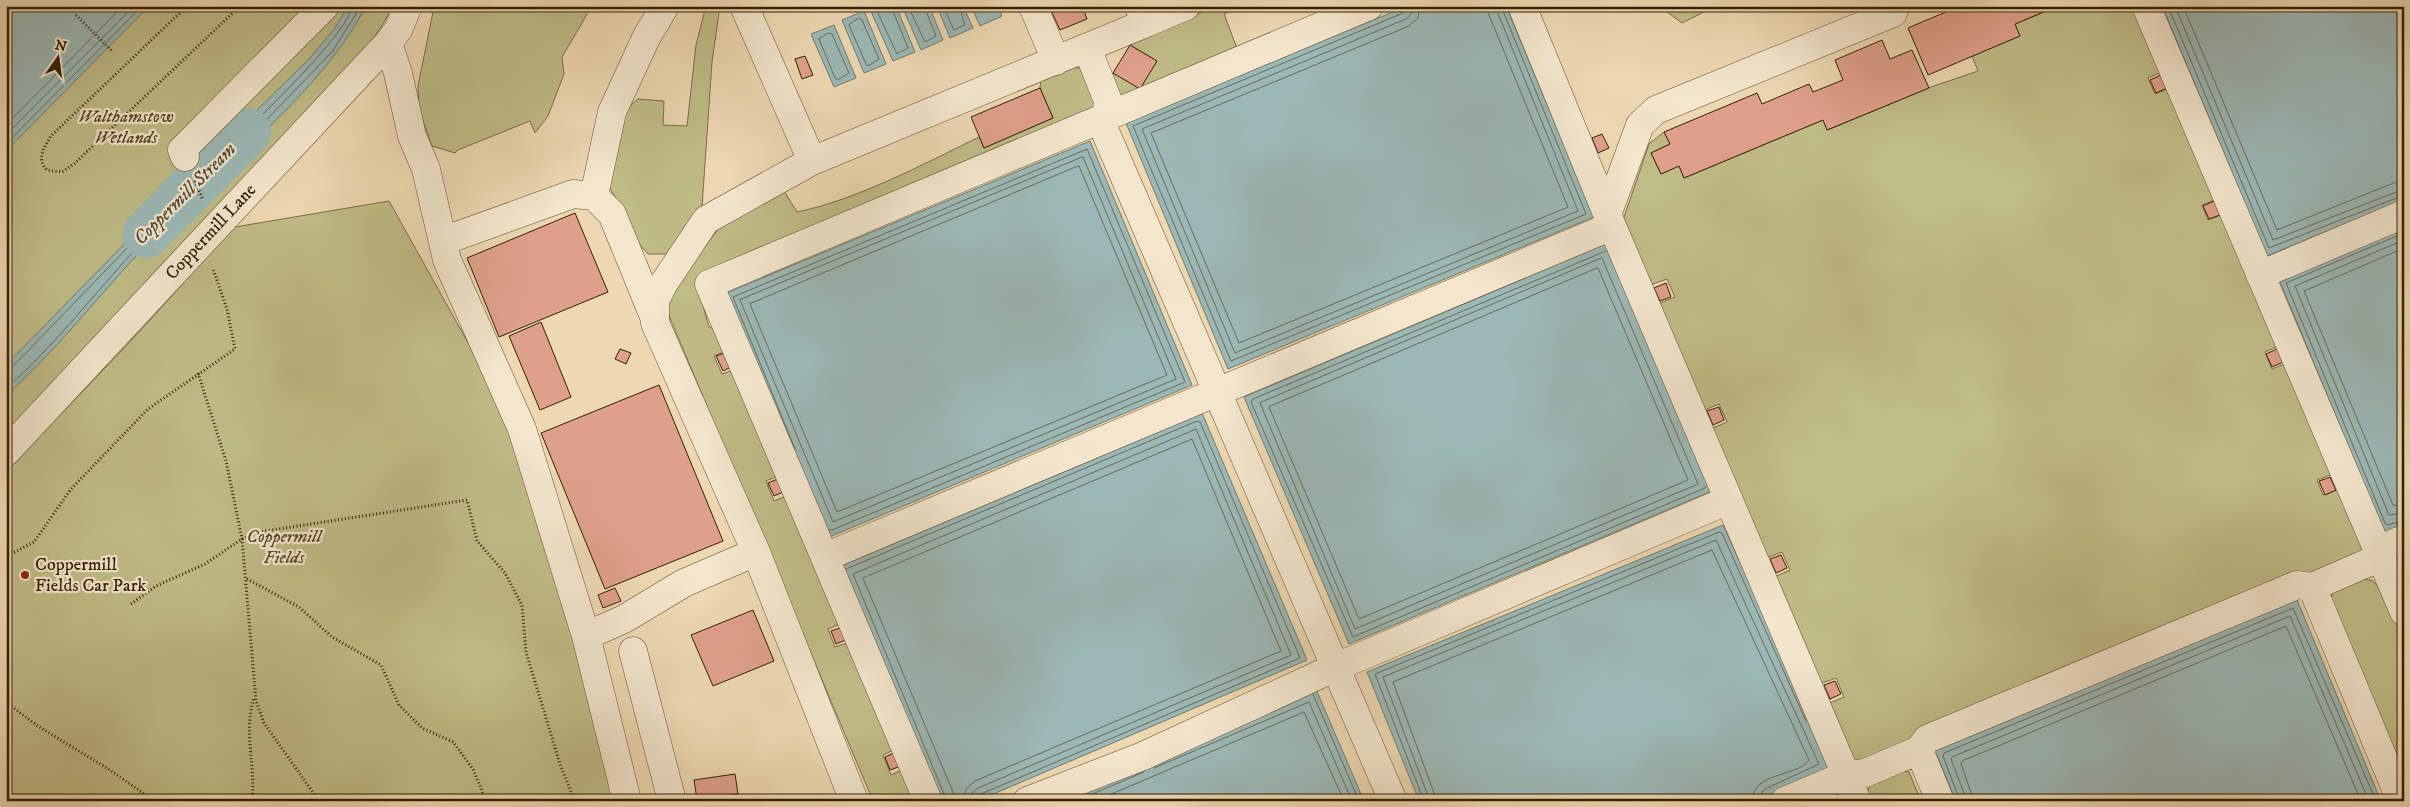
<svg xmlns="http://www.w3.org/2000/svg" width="2410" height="807" font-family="'IM FELL DW Pica',serif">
  <rect width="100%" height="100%" fill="#edd8b2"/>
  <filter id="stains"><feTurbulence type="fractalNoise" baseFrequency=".004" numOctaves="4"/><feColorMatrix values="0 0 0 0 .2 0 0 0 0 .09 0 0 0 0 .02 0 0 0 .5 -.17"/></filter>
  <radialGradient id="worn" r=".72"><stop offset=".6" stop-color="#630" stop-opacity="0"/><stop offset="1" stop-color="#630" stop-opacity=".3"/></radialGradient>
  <path fill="#c0bc87" stroke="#7a6e45" d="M6 6H394L360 60 208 215 6 432Z
    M402 6H592L562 57 564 74 548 116 535 133 530 121 458 150 455 153 432 146 419 110 418 86 433 12Z
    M706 6H720L712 62 702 207 669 254H648C629 236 624 209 609 187L624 111 638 99 664 101 663 125 687 126 696 45Z
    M1215 6H1243L1224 14 1238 51 1119 100 1111 82 1113 73 1157 61 1130 45Z
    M1659 6H1716L1682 23Z
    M2058 6H2130L2135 8 2166 70 2148 78 2155 94 2173 87 2220 198 2202 205 2208 220 2226 213 2281 345 2265 352 2272 369 2289 362 2335 473 2317 480 2323 495 2342 488 2365 554 1853 765 1825 705 1844 697 1836 678 1817 685 1772 578 1790 570 1782 552 1764 559 1710 429 1727 422 1719 404 1703 411 1658 304 1675 297 1667 279 1650 285 1623 220 1649 144 1664 132 1670 144 1651 153 1661 174 1679 166 1684 178 1823 120 1828 130 1928 88 1978 71 1972 56 2019 36 2015 24Z
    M1071 67 1083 69 1097 97 1095 111 700 295 709 327 724 333 731 349 714 356 722 374 739 368 783 474 766 481 774 501 791 494 845 622 828 629 835 647 853 641 898 748 883 755 891 775 906 768 920 801H873L667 311 671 293 732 210 784 191 797 212C856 200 924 164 979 137L984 148 1053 118 1040 88 1041 79Z
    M389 201 471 348 515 433 576 640 616 801H7L6 471C81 392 161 314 229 228Z
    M2357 579 2372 580 2383 592 2404 633V764L2395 768 2329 604 2334 590Z
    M1898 770 1909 772 1921 801H1868L1866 795 1872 781Z"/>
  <path fill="#9cb8b6" stroke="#727b6e" d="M6 6H149L6 151Z
    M348 6H366C329 77 261 133 205 190L197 169 310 58 335 28Z
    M877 6H896L915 52 893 61 870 9Z
    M902 6H929L943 40 921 50Z
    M937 6H963L973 28 950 38Z
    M971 6H998L1002 16 980 26Z
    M1407 6H1506L1594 217 1228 369 1126 123Z
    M2167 6H2404V199L2267 256 2163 8Z
    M864 11 886 64 864 73 842 20Z
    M834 25 856 78 834 87 811 34Z
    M1090 141 1192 385 827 538 724 294Z
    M188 179 195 197C127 257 74 334 6 396V365Z
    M2404 228V524L2384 532 2279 279Z
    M1608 243 1714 490 1349 644 1244 397Z
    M1202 413 1307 660 977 801H937L837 568Z
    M1723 525 1835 771 1766 801H1419L1367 672Z
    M2297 600 2381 801H1956L1935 751Z
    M1315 687 1364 801H1047Z"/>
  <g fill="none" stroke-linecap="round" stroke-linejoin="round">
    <path stroke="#686c5c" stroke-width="1" d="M352 6C349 36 231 145 204 170L206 178H210L332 52 361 6
      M877 6V11L897 54 908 48 891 6
      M908 6 925 42 936 36 924 6
      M943 6 954 30 965 25 959 6
      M1407 6 1403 13 1133 126 1231 361 1586 214 1501 6
      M1413 6 1411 14 1406 19 1142 129 1235 353 1578 211 1495 6
      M1420 6 1418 18 1409 26 1151 133 1239 343 1568 207 1489 15 1488 6
      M2168 6 2269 248 2404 195
      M2175 6 2273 240 2404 189
      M2183 6 2277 230 2396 182 2404 181
      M859 18 862 20 879 59 868 66 866 64 849 25Z
      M829 33 832 34 849 73 838 80 835 78 819 39Z
      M6 125 123 6
      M6 135 134 6
      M6 144 142 6
      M1083 157 1176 379 833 522 740 300Z
      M1079 166 1167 375 837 512 750 304Z
      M2404 233 2286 283 2385 523 2388 525 2404 520
      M2404 240 2295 286 2389 515 2404 513
      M2404 248 2304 291 2393 505 2404 506
      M1606 251 1253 399 1251 402 1353 637 1705 488 1706 486
      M1602 258 1698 484 1355 629 1260 403Z
      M1598 268 1688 480 1359 619 1269 407Z
      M6 368 11 367 24 355 183 190H187L188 197C122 255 72 330 6 389
      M795 449 733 297 1087 149 1185 382 832 530H829
      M846 569 1197 421 1200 422 1300 658 981 794 977 801
      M1313 694 1359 801
      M1154 768 1309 702 1352 801
      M947 801 853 574 1196 429 1291 655 978 788 972 793 971 801
      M955 801 953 792 863 578 1192 439 1281 651 975 781 966 789 963 801
      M1076 801 1144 772
      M1095 801 1304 712 1344 801
      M1424 801 1375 674 1719 532 1722 533 1806 721
      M1430 801 1383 677 1716 540 1819 764 1765 789 1761 794 1760 801
      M1437 801 1393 682 1712 550 1809 760C1796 778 1753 771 1752 801
      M1960 801 1943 756 1944 753 2293 608 2376 801
      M1967 801 1951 759 1952 757 2290 616 2369 801
      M1974 801 1961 764 1962 761 2286 626 2361 801"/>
    <path stroke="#9cb8b6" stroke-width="48" d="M146 234 247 132"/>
  </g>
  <path fill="#dfa08b" stroke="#342003" d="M1049 6H1082L1087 19 1060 30Z
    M1960 6H2058L2015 24 2020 36 1928 75 1908 28Z
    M1882 40 1890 59 1912 50 1929 88 1827 130 1823 120 1684 178 1679 166 1661 174 1651 153 1670 144 1664 132 1757 93 1762 104 1809 84 1813 92 1843 80 1835 60Z
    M1130 45 1157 61 1140 89 1113 73Z
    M805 56 813 75 802 79 795 59Z
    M2161 75 2167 88 2156 93 2150 80Z
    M1040 88 1053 118 984 148 971 117Z
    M1602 134 1609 148 1598 153 1592 138Z
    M2214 201 2220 215 2209 219 2203 206Z
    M575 213 608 292 499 337 467 258Z
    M1666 283 1671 297 1660 301 1654 288Z
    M541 322 571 397 540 410 509 336Z
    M620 349 631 353 626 364 615 359Z
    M2277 349 2283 362 2272 367 2266 354Z
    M727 352 733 366 723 371 716 356Z
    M659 385 723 541 605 589 541 433Z
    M1719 407 1724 420 1713 425 1707 411Z
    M2330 477 2336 490 2325 495 2319 481Z
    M780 478 786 491 774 496 768 483Z
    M1781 555 1787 568 1776 573 1770 559Z
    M615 588 621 601 603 608 598 595Z
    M753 610 774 661 713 686 691 635Z
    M843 627 848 639 836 644 831 631Z
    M1835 681 1841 694 1830 699 1824 685Z
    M896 752 901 766 890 770 885 757Z
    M735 774 738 794 697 800 694 780Z"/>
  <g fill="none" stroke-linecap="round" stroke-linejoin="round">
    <g stroke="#624e2f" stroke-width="29">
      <path id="minor" d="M744 6 812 161
        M1033 6 1056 61
        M1522 6 1612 226 1857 801
        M2146 6 2404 612
        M1139 7 1146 23 1186 6
        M388 43 398 73 412 136 426 169 447 260 522 429 586 636 627 801
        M1087 48 1108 101 1104 129 1393 801
        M185 157 182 150 325 6
        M594 196 612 112 646 38 665 6
        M1607 215 1640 125 1656 110 1893 13
        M443 241 573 194 594 196 612 214 655 319
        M2260 275 2404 214
        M6 452 388 43 398 30 408 6
        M2378 550 2404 539
        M825 557 1612 226
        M2381 557 2312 587 2401 801
        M586 636 624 619 684 583 756 552
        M633 651 672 801
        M1919 750 1940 801
        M854 801 756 552 655 323V301L664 283 706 220 812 161 1146 23
        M928 801 709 284 1369 6
        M1027 801 1143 756 1336 667 1729 500
        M1785 801 1846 775 1865 773 1919 750 1927 739 2297 585 2312 587"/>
    </g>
    <path stroke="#342003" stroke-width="3" stroke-dasharray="1 2.5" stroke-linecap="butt" d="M187 6 51 136C44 148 36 159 47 170L62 172 74 164 240 6
      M76 15 113 52
      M195 181 203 200
      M198 373 226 461 242 539 256 701 264 723 319 801
      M11 554 34 542 71 489 148 409 235 349 227 309 213 269
      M247 579 299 607 332 637 381 665 399 705 422 728 453 742 473 769 486 801
      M131 604 156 586 205 564 242 539 259 532 467 500 477 541 505 573 522 605 526 652 560 764 575 801
      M6 702 36 725 110 770 154 801
      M252 801C256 764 243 734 254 697"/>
    <use href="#minor" stroke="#f3e6cd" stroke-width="28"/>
  </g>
  <circle fill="#8f2418" stroke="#f3e6cd" stroke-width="2" cx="25" cy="575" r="5"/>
  <g text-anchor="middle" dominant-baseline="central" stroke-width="4.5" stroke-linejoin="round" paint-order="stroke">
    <g font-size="18" font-style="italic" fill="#574724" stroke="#f3e6cd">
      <text x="126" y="117">Walthamstow<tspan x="126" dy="21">Wetlands</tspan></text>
      <text x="284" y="537">Coppermill<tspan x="284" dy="21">Fields</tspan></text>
    </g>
    <g font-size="18" fill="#342003" stroke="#f3e6cd">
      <text transform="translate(211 232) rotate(-47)">Coppermill Lane</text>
    </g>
    <g font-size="18" fill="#342003" stroke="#f3e6cd" text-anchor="start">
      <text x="35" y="565">Coppermill<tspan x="35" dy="21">Fields Car Park</tspan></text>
    </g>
    <g font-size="19" font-style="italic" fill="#534e39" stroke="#f3e6cd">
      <text transform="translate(185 194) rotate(-45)">Coppermill Stream</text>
    </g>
  </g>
  <rect width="2410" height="807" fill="none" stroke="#edd8b2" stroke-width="25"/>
  <rect x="8" y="8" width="2395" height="792" fill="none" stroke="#342003" stroke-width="2.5"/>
  <rect x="12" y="12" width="2385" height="782" fill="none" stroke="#342003"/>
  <g transform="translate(58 58) rotate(14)" stroke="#f3e6cd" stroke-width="4" paint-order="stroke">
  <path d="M0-4L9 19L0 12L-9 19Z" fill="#342003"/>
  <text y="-8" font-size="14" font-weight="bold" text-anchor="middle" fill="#342003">N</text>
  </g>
  <rect width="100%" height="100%" filter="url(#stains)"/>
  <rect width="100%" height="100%" fill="url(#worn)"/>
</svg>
